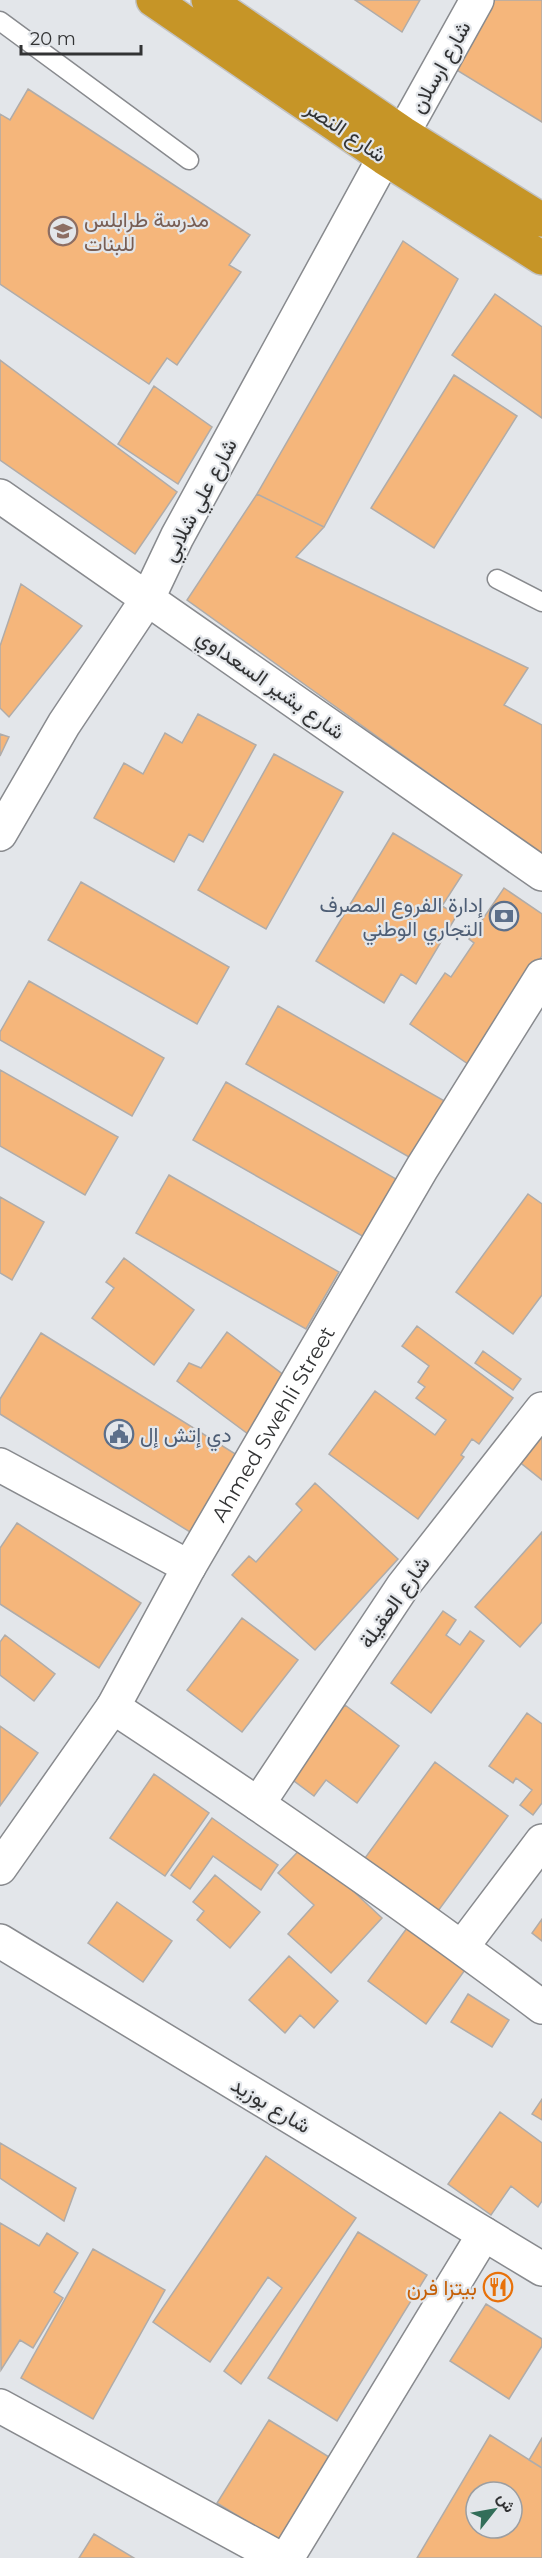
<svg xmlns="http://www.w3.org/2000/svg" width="542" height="2558" font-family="Montserrat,Vazirmatn,sans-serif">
  <rect width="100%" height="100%" fill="#e3e6ea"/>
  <path fill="#f5b67b" stroke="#b0aca9" stroke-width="1.5" fill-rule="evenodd" d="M355 0H420L402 32Z
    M494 0H542V122L455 69Z
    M28 89 250 235 229 265 241 272 177 365 167 358 149 384 0 284V114L10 120Z
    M403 241 458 279 324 527 257 494Z
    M495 294 542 327V418L452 355Z
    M0 360 177 492 135 554 0 460Z
    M454 375 517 416 434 548 371 508Z
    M154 386 212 427 178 484 118 444Z
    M257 494 324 527 296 557 528 668 504 705 542 725V855L187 600Z
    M21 584 82 626 9 717 0 708V646Z
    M198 714 256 745 203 842 189 834 174 862 94 818 124 763 143 774 165 733 182 743Z
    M0 734 9 737 0 756Z
    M274 754 343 792 266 929 198 890Z
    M393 833 462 875 442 906 457 915 416 984 401 974 384 1003 316 961Z
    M81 882 229 967 197 1024 48 940Z
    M504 888 542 914V956L468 1064 410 1024 445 973 451 977 474 943 469 939Z
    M29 981 164 1058 132 1116 0 1040V1032Z
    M278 1006 448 1103 416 1161 246 1064Z
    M0 1070 118 1137 85 1195 0 1146Z
    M226 1082 396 1179 364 1237 193 1140Z
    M169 1175 339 1272 306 1329 136 1233Z
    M528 1194 542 1204V1295L513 1334 456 1292Z
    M0 1197 44 1222 12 1280 0 1273Z
    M124 1258 194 1310 154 1365 92 1318 114 1288 106 1282Z
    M417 1326 513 1398 479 1444 472 1439 461 1455 464 1457 418 1519 329 1454 375 1391 435 1435 446 1420 416 1398 425 1387 418 1382 429 1366 402 1346Z
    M227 1332 293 1382 252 1437 177 1381 189 1363 201 1368Z
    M41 1333 237 1455 190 1532 0 1414V1399Z
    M483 1351 521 1379 513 1390 475 1363Z
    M542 1417V1480L512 1456Z
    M315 1483 398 1559 315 1650 232 1575 249 1556 256 1562 302 1510 296 1504Z
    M17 1523 141 1603 99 1668 0 1604V1548Z
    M542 1532V1622L520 1647 475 1607Z
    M443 1611 456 1620 446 1635 460 1645 470 1631 484 1641 431 1713 391 1683Z
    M242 1618 298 1660 242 1732 187 1690Z
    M5 1635 55 1674 34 1701 0 1675V1642Z
    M345 1705 399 1746 357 1803 326 1780 314 1796 290 1778Z
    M527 1713 542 1724V1803L533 1815 520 1805 532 1790 516 1778 513 1783 489 1766Z
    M0 1726 38 1753 0 1806Z
    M435 1762 508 1816 438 1911 365 1858Z
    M154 1774 209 1813 165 1876 110 1838Z
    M212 1818 278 1865 261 1890 213 1856 190 1889 171 1875Z
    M304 1845 382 1918 331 1973 288 1934 314 1905 278 1873Z
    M215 1875 260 1912 230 1948 197 1920 204 1911 193 1902Z
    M117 1902 172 1941 143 1982 88 1943Z
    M542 1919V1941L532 1933Z
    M407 1928 465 1970 426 2024 368 1981Z
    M289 1956 338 2001 314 2028 300 2015 285 2033 249 2000Z
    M468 1994 509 2020 492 2047 451 2022Z
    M542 2099V2120L532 2114Z
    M500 2112 542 2143V2201L538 2207 511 2186 491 2215 448 2184Z
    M0 2143 76 2188 64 2221 0 2178Z
    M266 2156 356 2218 241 2384 224 2371 282 2288 268 2277 210 2362 153 2322Z
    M0 2223 39 2246 47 2233 78 2253 54 2292 63 2298 33 2348 20 2340 1 2370Z
    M358 2232 427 2275 337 2421 268 2378Z
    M93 2249 165 2290 93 2419 21 2378Z
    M486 2304 542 2339V2346L509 2399 450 2361Z
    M269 2420 342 2465 290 2548 217 2503Z
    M490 2435 542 2468V2558H417ZM476 2492H512V2528H476Z
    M542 2438V2468L529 2460Z
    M94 2534 134 2558H79Z"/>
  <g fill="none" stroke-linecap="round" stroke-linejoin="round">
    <g stroke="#888a8e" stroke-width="21">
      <path id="lane" d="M0 21 189 160
        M497 579 542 602"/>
    </g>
    <g stroke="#888a8e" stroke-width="36">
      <g id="street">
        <path d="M403 133 477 0"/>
        <path d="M0 496 542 874"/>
        <path d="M0 834 64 724 148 598 177 537 384 158"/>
        <path d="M0 1465 189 1567"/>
        <path d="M113 1707C259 1803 402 1902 542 2007"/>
        <path d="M258 1804 403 1586 542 1409"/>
        <path id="s1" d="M0 1868 113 1707 189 1567 422 1168 542 976"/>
        <path d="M0 1941 542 2269"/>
        <path d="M462 1947 542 1841"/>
        <path d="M0 2406 279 2558"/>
        <path d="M287 2558 484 2234"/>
      </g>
    </g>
    <g stroke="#c2c2c2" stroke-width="36">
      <path id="highway" d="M153 0 384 158 542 258
        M208 0 403 133 542 220"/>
    </g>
    <use href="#lane" stroke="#fff" stroke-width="18"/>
    <use href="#street" stroke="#fff" stroke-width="33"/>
    <use href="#highway" stroke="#c69527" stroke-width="33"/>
  </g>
  <defs>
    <g id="school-ring" transform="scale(1.5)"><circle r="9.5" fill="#e3e6ea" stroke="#8d6e63" stroke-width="1.5"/><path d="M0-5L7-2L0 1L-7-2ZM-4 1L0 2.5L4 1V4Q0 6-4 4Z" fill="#8d6e63"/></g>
    <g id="bank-ring" transform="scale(1.5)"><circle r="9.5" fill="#e3e6ea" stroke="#5c6f8a" stroke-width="1.5"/><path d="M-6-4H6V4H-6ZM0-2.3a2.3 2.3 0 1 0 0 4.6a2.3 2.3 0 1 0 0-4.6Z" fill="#5c6f8a"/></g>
    <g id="civic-ring" transform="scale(1.5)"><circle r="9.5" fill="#e3e6ea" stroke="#5c6f8a" stroke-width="1.5"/><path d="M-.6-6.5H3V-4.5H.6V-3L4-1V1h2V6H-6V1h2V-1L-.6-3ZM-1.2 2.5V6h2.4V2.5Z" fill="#5c6f8a"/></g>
    <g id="restaurant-ring" transform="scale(1.5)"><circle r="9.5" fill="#e3e6ea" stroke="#e8710a" stroke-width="1.5"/><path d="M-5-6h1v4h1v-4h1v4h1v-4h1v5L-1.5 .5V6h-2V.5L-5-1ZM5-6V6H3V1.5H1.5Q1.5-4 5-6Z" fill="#e8710a"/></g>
  </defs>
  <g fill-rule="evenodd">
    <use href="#school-ring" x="63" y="231"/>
    <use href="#bank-ring" x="504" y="916"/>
    <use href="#civic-ring" x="119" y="1434"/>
    <use href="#restaurant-ring" x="498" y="2287"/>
  </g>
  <g text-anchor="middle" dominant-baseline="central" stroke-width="4.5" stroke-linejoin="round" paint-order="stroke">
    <g font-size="21" fill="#323334" stroke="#e3e6ea">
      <text transform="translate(440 67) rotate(-61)">شارع ارسلان</text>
      <text transform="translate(346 131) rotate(34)">شارع النصر</text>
      <text transform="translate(199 500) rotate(-62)">شارع علي شلابي</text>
      <text transform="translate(271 684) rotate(35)">شارع بشير السعداوي</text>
      <text stroke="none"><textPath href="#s1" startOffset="522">Ahmed Swehli Street</textPath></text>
      <text transform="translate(394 1602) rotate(-55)">شارع العقيلة</text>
      <text transform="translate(271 2105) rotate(31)">شارع بوزيد</text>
    </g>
    <g font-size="21" fill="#785e54" stroke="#e3e6ea" text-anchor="start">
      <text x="84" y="219">مدرسة طرابلس<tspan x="84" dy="24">للبنات</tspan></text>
    </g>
    <g font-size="21" fill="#4e5e75" stroke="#e3e6ea" text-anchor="end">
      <text x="483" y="904">إدارة الفروع المصرف<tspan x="483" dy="24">التجاري الوطني</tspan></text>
      <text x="140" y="1434" text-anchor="start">دي إتش إل</text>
    </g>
    <g font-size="21" fill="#c56008" stroke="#e3e6ea" text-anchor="end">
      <text x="477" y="2287">بيتزا فرن</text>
    </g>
  </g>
  <g transform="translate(494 2510) rotate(59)"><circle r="28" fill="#e3e6ea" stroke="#9c9ea1" stroke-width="1.5"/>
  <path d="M0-4.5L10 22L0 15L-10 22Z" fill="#326e59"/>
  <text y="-9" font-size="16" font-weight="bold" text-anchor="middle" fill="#323334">ش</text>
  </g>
  <path d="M21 45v9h120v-9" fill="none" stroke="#323334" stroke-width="3"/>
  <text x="30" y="45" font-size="18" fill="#323334" stroke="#e3e6ea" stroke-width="4.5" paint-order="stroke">20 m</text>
</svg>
